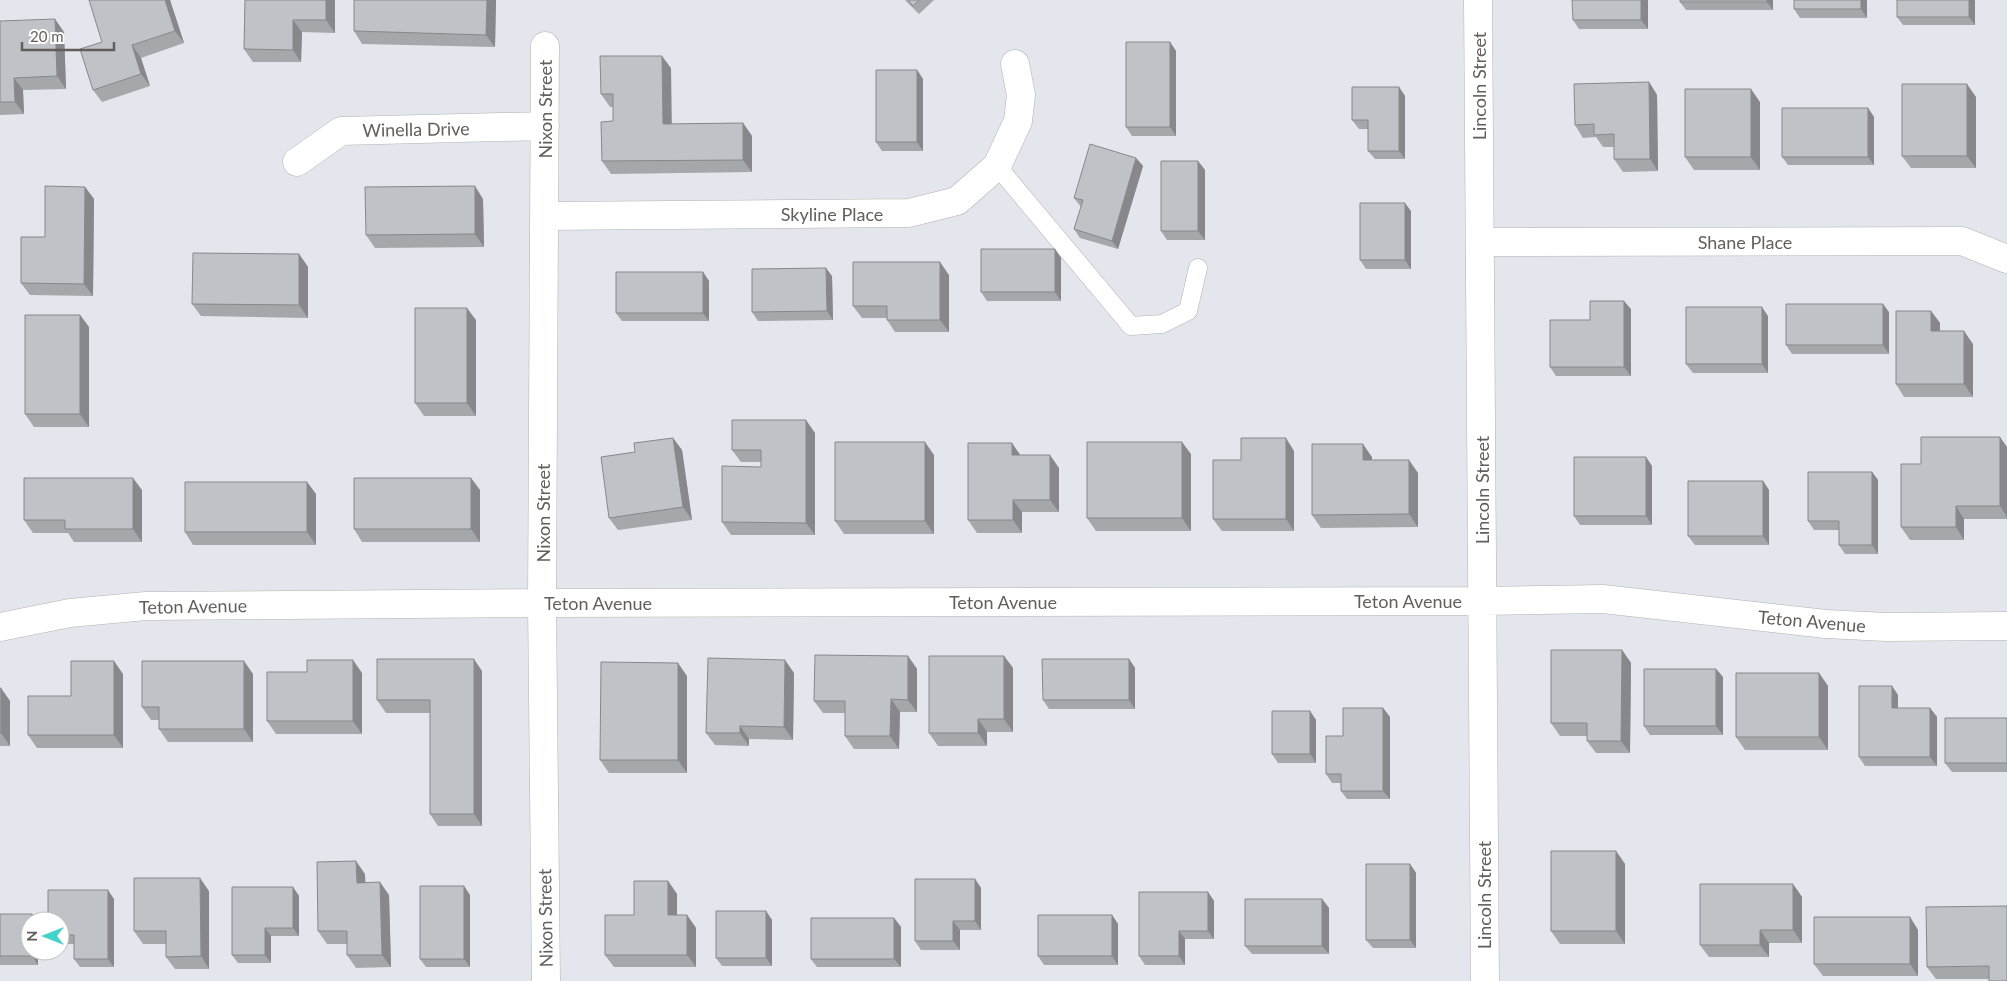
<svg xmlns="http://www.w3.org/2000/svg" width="2007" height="981" font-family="Lato,sans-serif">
  <rect width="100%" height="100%" fill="#e3e6ec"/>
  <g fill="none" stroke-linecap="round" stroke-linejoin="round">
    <g stroke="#b4b1ae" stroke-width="19">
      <path id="lane" d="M997 166 1131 326 1162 324 1188 311 1198 268"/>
    </g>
    <g stroke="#b4b1ae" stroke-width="29">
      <path id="street" d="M1478 0 1485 981
        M545 46 542 603 546 981
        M297 162 341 131 545 126
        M544 216 909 213 957 201 997 166 1018 121 1021 95 1015 64
        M1480 242 1962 241 2007 259
        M0 627 70 613 146 606 542 603 1483 601 1603 599 1826 624 1886 627 2007 626"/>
    </g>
    <use href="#lane" stroke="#fff" stroke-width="18"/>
    <use href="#street" stroke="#fff" stroke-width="28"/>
  </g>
  <path fill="#a4a8ab" d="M170 0 184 43 141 58 150 86 102 102 93 90 102 42Z
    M245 0H335V33L302 32 301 62H253L244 49Z
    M496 0 495 47 362 44 354 31Z
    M905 0H934L919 14Z
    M1648 0V29H1579L1573 20Z
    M1773 0V10H1686L1680 2Z
    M1867 0V18H1800L1794 9Z
    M1975 0V25H1903L1897 17Z
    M0 21 64 32 66 89 23 90 24 114 0 115Z
    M1170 42 1176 51V136H1132L1126 127Z
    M671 68V124L743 123 752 136V172L611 174 602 161 613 121V107H610L601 94Z
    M917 70 923 79V151H882L876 142Z
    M1649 82 1657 95 1658 171 1623 172 1614 159V147H1603L1596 137 1583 138 1575 125Z
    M1399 87 1405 96V159H1375L1368 151V129H1359L1352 120Z
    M1976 97V168H1911L1902 156Z
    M1760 102V170H1694L1685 157Z
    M1868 108 1874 117V165H1788L1782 157Z
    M1136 158 1143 166 1118 249 1080 238 1074 229 1081 207 1074 198Z
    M1198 161 1205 170V240H1167L1161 231Z
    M85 187 94 199 93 296 30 295 21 283 45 237Z
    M483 199 484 247 375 248 366 235Z
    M1411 211V269H1366L1360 260Z
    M1055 249 1061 258V301H987L981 292Z
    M299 254 308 267V318L201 316 192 304Z
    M703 272 709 281V321H622L616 313Z
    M949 275V332H895L887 320V318H862L853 306Z
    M832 276 833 320 758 321 752 312Z
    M1631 309V376H1556L1550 367 1590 320Z
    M1931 311 1940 323V331L1973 344V397H1904L1896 384Z
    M1889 312V354H1792L1786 345Z
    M80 315 89 327V427H34L25 414Z
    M1768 316V373H1693L1686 364Z
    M476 320V416H424L415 403Z
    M815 433V535H731L722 522 761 467V462H741L732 450Z
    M673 438 682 450 692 520 618 530 609 518 635 452Z
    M2007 447V519H1964V540H1910L1901 527 1921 464Z
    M1294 451V531H1222L1213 519 1241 460Z
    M1191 454V531H1096L1087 518Z
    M934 455V534H844L835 521Z
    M1021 455 1059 468V512H1022V533H977L968 520Z
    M1372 457V460L1418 473V527L1321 528 1312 515Z
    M1646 457 1652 466V525H1580L1574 516Z
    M1872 472 1878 480V554H1845L1839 545V530H1814L1808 521Z
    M471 478 480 490V542H362L354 529Z
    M1763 481 1769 490V545H1695L1688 536Z
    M307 482 316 494V545H193L185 532Z
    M142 490V542H74L68 533H33L24 520Z
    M1622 650 1631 663 1630 753H1596L1587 741V736H1560L1551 723Z
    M908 656 917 669V712H900L899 749H854L845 736V713H823L814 701Z
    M1004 656 1013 668V732H987V746H938L929 733Z
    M1129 659 1135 668V709H1049L1043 700Z
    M1716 669 1723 677V735H1650L1644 726Z
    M482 671V826H438L430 814V713H386L377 700Z
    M362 673V734H276L267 721Z
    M794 673 793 740 749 739V746L715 745 706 733Z
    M1819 673 1828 686V750H1745L1736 737Z
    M123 674V748H37L28 735Z
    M253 674V742H168L159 729V720H151L142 707Z
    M687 676V773H609L600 760Z
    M1892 686 1898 695V708H1930L1937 717V766H1865L1859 757Z
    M0 688 10 701V746H0Z
    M1383 708 1390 717V799H1347L1341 791V783H1332L1326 774 1343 736Z
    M1310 711 1316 720V763H1278L1272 754Z
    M2007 718V772H1952L1945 763Z
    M1616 851 1625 864V944H1560L1551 931Z
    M1410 864 1416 873V948H1373L1366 940Z
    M365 874V883L389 895 391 967 356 968 347 955V944H327L318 931Z
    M975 879 981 888V930H960V950H921L915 941Z
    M668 881 677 894V915H687L696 928V967H614L605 955 634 915Z
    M1793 884 1802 897V943H1769V957H1709L1700 945Z
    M464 886 470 895V967H426L420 959Z
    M293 887 299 896V936H271V963H238L232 955Z
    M209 891V969H175L166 957V944H143L134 931Z
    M1208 892 1214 901V939H1185V965H1145L1139 956Z
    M114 899V967H80L74 959V944H60V921Z
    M1322 899 1329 908V954H1252L1245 946Z
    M2007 906 1989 979H1936L1927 967Z
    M766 911 772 920V966H722L716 958Z
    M0 914H32L37 921H30L38 951V965H0Z
    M1112 915 1118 924V965H1044L1038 956Z
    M1910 917 1918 930V976H1823L1814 964Z
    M894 918 901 927V967H817L811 959Z"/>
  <path fill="#86888b" d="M165 0H170L184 43 175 31Z
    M326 0H335V33L326 20Z
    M487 0H496L495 47 486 35Z
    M1641 0H1648V29L1641 20Z
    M1767 0H1773V10L1767 2Z
    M1861 0H1867V18L1861 9Z
    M1969 0H1975V25L1969 17Z
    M55 19 64 32 66 89 57 76Z
    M293 20 302 32 301 62 293 50Z
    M1170 42 1176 51V136L1170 127Z
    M132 45 141 58 150 86 141 74Z
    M662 56 671 68 672 137 663 124Z
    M917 70 923 79V151L917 142Z
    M14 78 23 90 24 114 15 102Z
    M1649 82 1657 95 1658 171 1650 159Z
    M1967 84 1976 97V168L1967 156Z
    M1399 87 1405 96V159L1399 151Z
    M1751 89 1760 102V170L1751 157Z
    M1868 108 1874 117V165L1868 157Z
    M743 123 752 136V172L743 160Z
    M1136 158 1143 166 1118 249 1112 241Z
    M1198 161 1205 170V240L1198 231Z
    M475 186 483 199 484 247 475 234Z
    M85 187 94 199 93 296 84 284Z
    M1405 203 1411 211V269L1405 260Z
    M1055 249 1061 258V301L1055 292Z
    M299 254 308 267V318L299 305Z
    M940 262 949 275V332L940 320Z
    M826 268 832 276 833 320 827 311Z
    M703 272 709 281V321L703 313Z
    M1624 301 1631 309V376L1624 367Z
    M1883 304 1889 312V354L1883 345Z
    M1762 307 1768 316V373L1762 364Z
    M467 308 476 320V416L467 403Z
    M1931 311 1940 323V344L1931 331Z
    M80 315 89 327V427L80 414Z
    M1964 331 1973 344V397L1964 384Z
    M806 420 815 433V535L806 523Z
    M2000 437 2007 447V517L2000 506Z
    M673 438 682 450 692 520 683 507Z
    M1286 438 1294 451V531L1286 519Z
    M925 442 934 455V534L925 521Z
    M1182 442 1191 454V531L1182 518Z
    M1012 443 1021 456 1012 455Z
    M1363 444 1372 457V473L1363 460Z
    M1050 455 1059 468V512L1050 500Z
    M1646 457 1652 466V525L1646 516Z
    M1409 460 1418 473V527L1409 514Z
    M1872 472 1878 480V554L1872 545Z
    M133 478 142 490V542L133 529Z
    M471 478 480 490V542L471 529Z
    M1763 481 1769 490V545L1763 536Z
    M307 482 316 494V545L307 532Z
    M1013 500 1022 512V533L1013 520Z
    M1956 506 1964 519V540L1956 527Z
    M1622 650 1631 663 1630 753 1621 741Z
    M908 656 917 669V712L908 700Z
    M1004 656 1013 668V732L1004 719Z
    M474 659 482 671V826L474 814Z
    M1129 659 1135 668V709L1129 700Z
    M353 660 362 673V734L353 721Z
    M785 660 794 673 793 740 784 727Z
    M114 661 123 674V748L114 735Z
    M244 661 253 674V742L244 729Z
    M678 663 687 676V773L678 760Z
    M1716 669 1723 677V735L1716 726Z
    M1819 673 1828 686V750L1819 737Z
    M1892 686 1898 695V717L1892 708Z
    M1 688 10 701V746L1 733Z
    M891 699 900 712 899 749 890 736Z
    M1383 708 1390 717V799L1383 791Z
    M1930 708 1937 717V766L1930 757Z
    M1310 711 1316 720V763L1310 754Z
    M978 719 987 732V746L978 733Z
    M740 726 749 739V746L740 733Z
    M1616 851 1625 864V944L1616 931Z
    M356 861 365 874 366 895 357 883Z
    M1410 864 1416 873V948L1410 940Z
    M200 878 209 891V969L201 956Z
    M975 879 981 888V930L975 921Z
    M668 881 677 894V928L668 915Z
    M380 882 389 895 391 967 382 955Z
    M1793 884 1802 897V943L1793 930Z
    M464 886 470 895V967L464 959Z
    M293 887 299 896V936L293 928Z
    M108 890 114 899V967L108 959Z
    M1208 892 1214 901V939L1208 931Z
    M1322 899 1329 908V954L1322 946Z
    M766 911 772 920V966L766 958Z
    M32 914 37 921H32Z
    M687 915 696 928V967L687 955Z
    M1112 915 1118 924V965L1112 956Z
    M1910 917 1918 930V976L1910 964Z
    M894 918 901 927V967L894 959Z
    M953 921 960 930V950L953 941Z
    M265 928 271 936V963L265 955Z
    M1760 930 1769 943V957L1760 945Z
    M1179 931 1185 939V965L1179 956Z
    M32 951H38V965L32 956Z"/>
  <path fill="#bfc3c7" stroke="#86888b" d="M89 0H165L175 31 132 45 141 74 93 90 80 49 102 42Z
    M245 0H326V20H293V50L244 49Z
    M354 0H487L486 35 354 31Z
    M908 0H919L913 6Z
    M1572 0H1641V20H1573Z
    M1680 0H1767V2H1680Z
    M1794 0H1861V9H1794Z
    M1897 0H1969V17H1897Z
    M55 19 57 76 14 78 15 102H0V21Z
    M1126 42H1170V127H1126Z
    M600 56H662L663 124 743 123V160L602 161 601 122 613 121V94H601Z
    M876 70H917V142H876Z
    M1649 82 1650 159H1614V134L1594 135V124L1575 125 1574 84Z
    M1902 84H1967V156H1902Z
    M1352 87H1399V151H1368V120H1352Z
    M1685 89H1751V157H1685Z
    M1782 108H1868V157H1782Z
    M1090 144 1136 158 1112 241 1074 229 1083 200 1074 198Z
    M1161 161H1198V231H1161Z
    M45 186 85 187 84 284 21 283V237H45Z
    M475 186V234L366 235 365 187Z
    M1360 203H1405V260H1360Z
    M981 249H1055V292H981Z
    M193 253 299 254V305L192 304Z
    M853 262H940V320H887V306H853Z
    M826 268 827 311 752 312V269Z
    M616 272H703V313H616Z
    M1590 301H1624V367H1550V320H1590Z
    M1786 304H1883V345H1786Z
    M1686 307H1762V364H1686Z
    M415 308H467V403H415Z
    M1896 311H1931V331H1964V384H1896Z
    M25 315H80V414H25Z
    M732 420H806V523L722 522V466L761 467V450H732Z
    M1921 437H2000V506H1956V527H1901V464H1921Z
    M673 438 683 507 609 518 601 457 635 452 634 443Z
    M1241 438H1286V519H1213V460H1241Z
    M835 442H925V521H835Z
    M1087 442H1182V518H1087Z
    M968 443H1012V455H1050V500H1013V520H968Z
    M1312 444H1363V460H1409V514L1312 515Z
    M1574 457H1646V516H1574Z
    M1808 472H1872V545H1839V521H1808Z
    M24 478H133V529H65V520H24Z
    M354 478H471V529H354Z
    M1688 481H1763V536H1688Z
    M185 482H307V532H185Z
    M1551 650H1622L1621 741H1587V723H1551Z
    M815 655 908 656V700L891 699 890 736H845V701H814Z
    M929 656H1004V719H978V733H929Z
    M708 658 785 660 784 727 740 726V733H706Z
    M377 659H474V814H430V700H377Z
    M1042 659H1129V700H1043Z
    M307 660H353V721H267V672H307Z
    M71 661H114V735H28V696H71Z
    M142 661H244V729H159V707H142Z
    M601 662 678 663V760H600Z
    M1644 669H1716V726H1644Z
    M1736 673H1819V737H1736Z
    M1859 686H1892V708H1930V757H1859Z
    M0 688H1V733H0Z
    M1343 708H1383V791H1341V774H1326V736H1343Z
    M1272 711H1310V754H1272Z
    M1945 718H2007V763H1945Z
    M1551 851H1616V931H1551Z
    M356 861 357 883 380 882 382 955H347V931H318L317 862Z
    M1366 864H1410V940H1366Z
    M134 878H200L201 956 166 957V931H134Z
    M915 879H975V921H953V941H915Z
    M634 881H668V915H687V955H605V915H634Z
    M1700 884H1793V930H1760V945H1700Z
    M420 886H464V959H420Z
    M232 887H293V928H265V955H232Z
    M48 890H108V959H74V935H60V921H48Z
    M1139 892H1208V931H1179V956H1139Z
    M1245 899H1322V946H1245Z
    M2007 906V981H1989V966L1927 967 1926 907Z
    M716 911H766V958H716Z
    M0 914H32V921H30V951H32V956H0Z
    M1038 915H1112V956H1038Z
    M1814 917H1910V964H1814Z
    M811 918H894V959H811Z"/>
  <g text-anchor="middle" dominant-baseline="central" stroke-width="4.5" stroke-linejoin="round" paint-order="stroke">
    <g font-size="18" fill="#625e5b" stroke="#fff">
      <text transform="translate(1479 86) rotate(-90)">Lincoln Street</text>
      <text transform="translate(545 109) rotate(-90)">Nixon Street</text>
      <text transform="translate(416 129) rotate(-1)">Winella Drive</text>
      <text x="832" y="214">Skyline Place</text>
      <text x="1745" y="242">Shane Place</text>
      <text transform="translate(1482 490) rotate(-90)">Lincoln Street</text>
      <text transform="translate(543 513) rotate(-90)">Nixon Street</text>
      <text x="1408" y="601">Teton Avenue</text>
      <text x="1003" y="602">Teton Avenue</text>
      <text x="598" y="603">Teton Avenue</text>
      <text transform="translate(193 606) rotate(-1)">Teton Avenue</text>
      <text transform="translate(1812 621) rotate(5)">Teton Avenue</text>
      <text transform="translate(1484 895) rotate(-90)">Lincoln Street</text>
      <text transform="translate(545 918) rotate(-91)">Nixon Street</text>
    </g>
  </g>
  <g transform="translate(45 936) rotate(270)"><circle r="24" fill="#ffffff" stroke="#c0bfbd"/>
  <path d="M0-4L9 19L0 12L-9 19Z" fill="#41d4c8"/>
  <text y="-8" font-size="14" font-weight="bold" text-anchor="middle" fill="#625e5b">N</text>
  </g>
  <path d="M22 42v8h92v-8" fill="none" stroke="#625e5b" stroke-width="2.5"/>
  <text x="30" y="42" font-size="15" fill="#625e5b" stroke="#ffffff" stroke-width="4" paint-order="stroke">20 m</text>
</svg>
